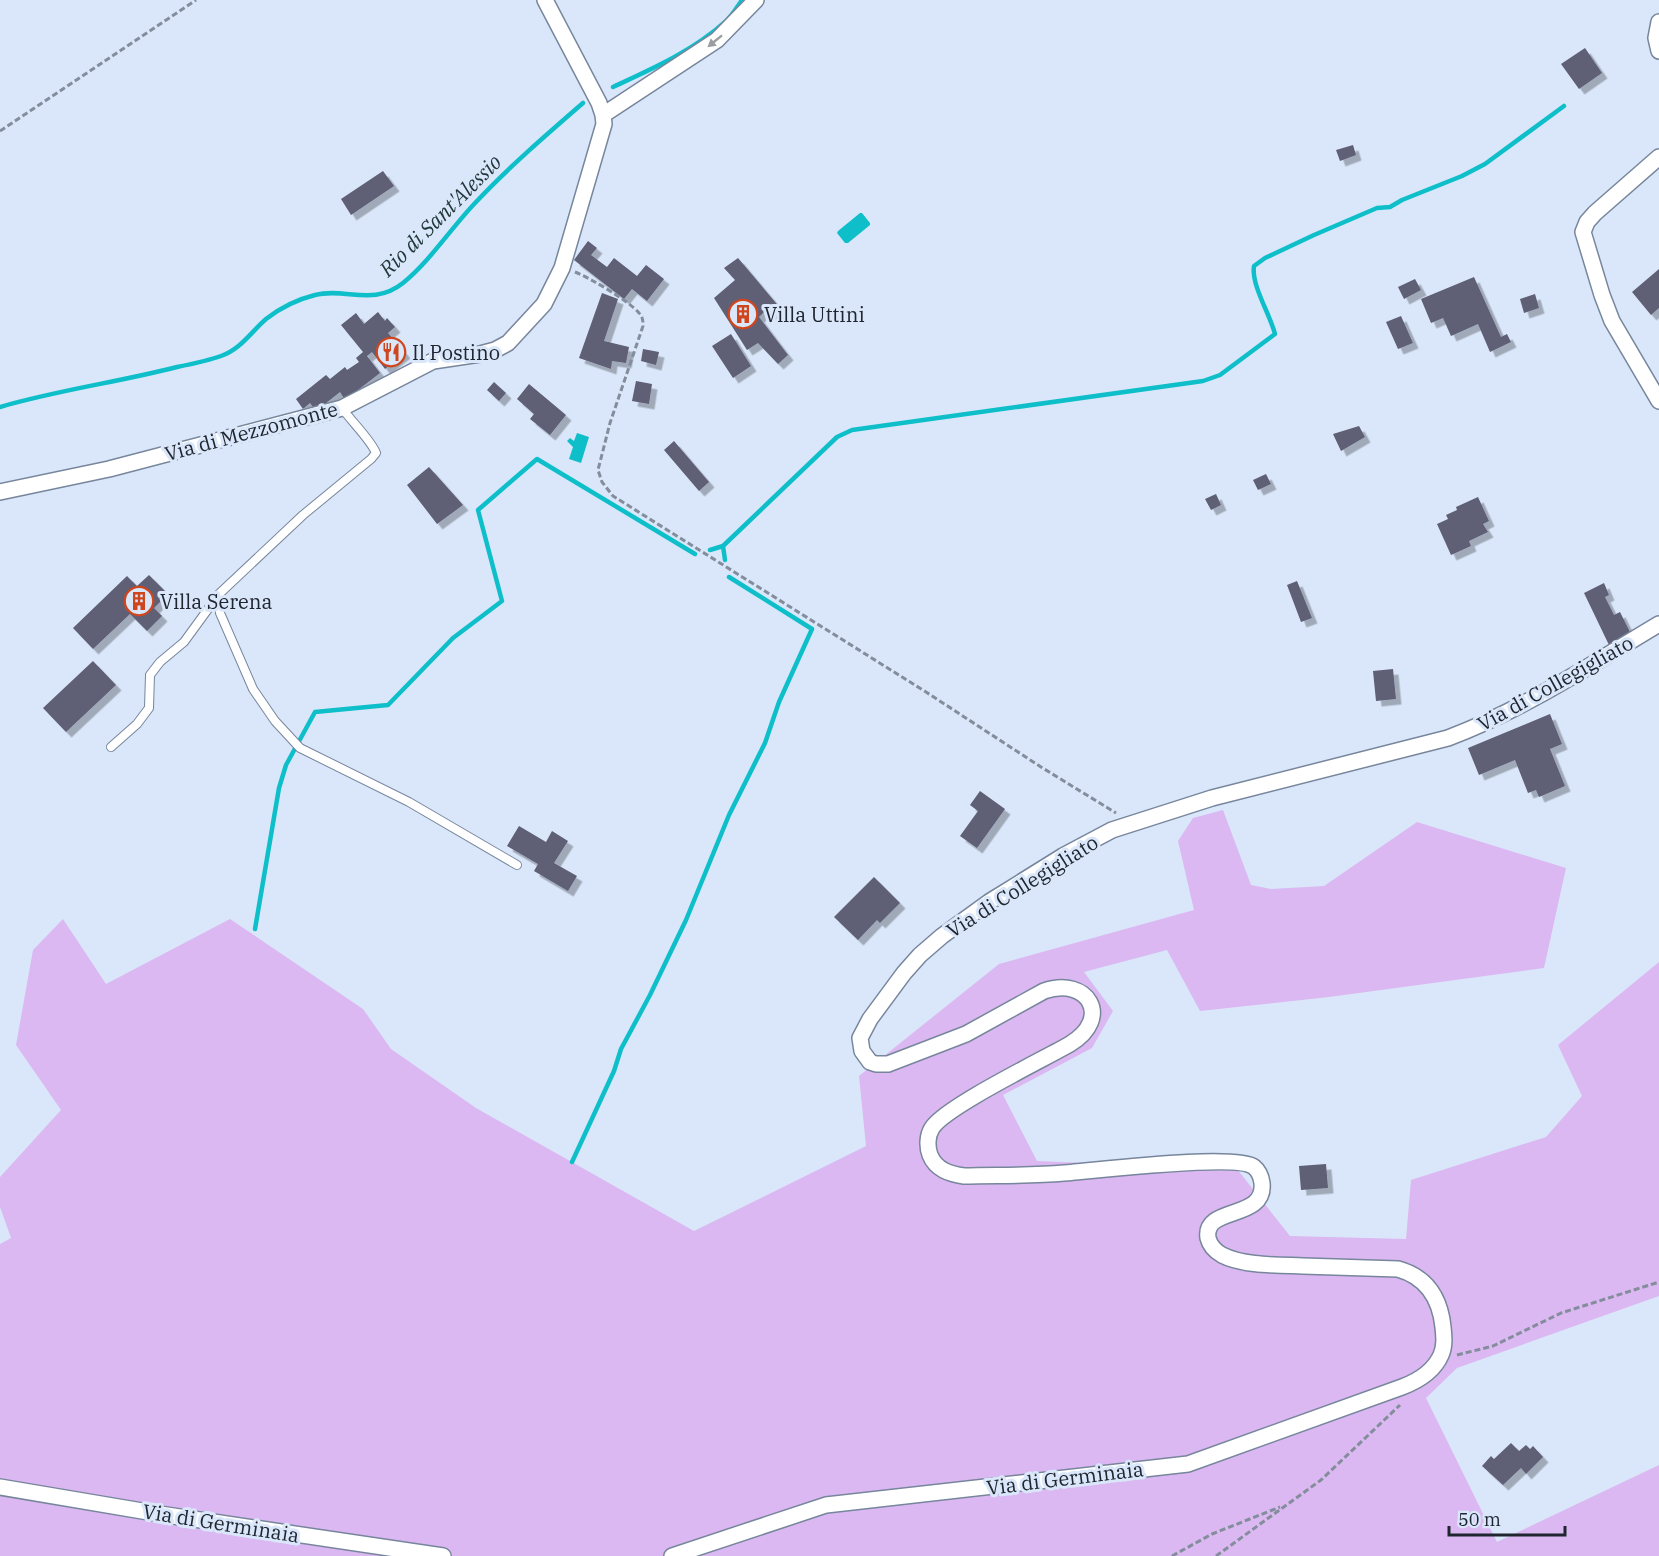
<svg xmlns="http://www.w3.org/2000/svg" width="1659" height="1556" font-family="'IBM Plex Serif',serif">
  <defs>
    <filter id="shadow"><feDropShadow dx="5.5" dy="5.5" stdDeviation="0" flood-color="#0004"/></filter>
  </defs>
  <rect width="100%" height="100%" fill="#dae7fa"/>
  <path fill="#dbb8f1" d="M1223 810 1251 885 1271 889 1324 886 1417 822 1566 868 1544 968 1329 997 1200 1011 1167 950 1084 972 1113 1011 1092 1048 1003 1095 1037 1161 1237 1169 1290 1236 1406 1239 1411 1180 1546 1137 1582 1096 1558 1045 1659 962V1296L1457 1368 1426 1398 1497 1542 1659 1465V1556H0V1244L11 1238 0 1207V1177L61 1110 16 1045 33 950 63 919 106 984 230 919 363 1009 391 1049 476 1108 694 1231 866 1146 859 1076 999 964 1194 910 1178 841 1193 818Z"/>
  <path fill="#0ebfc9" d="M860 213H862L870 223V225L848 243H845L837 233 838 231Z
    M577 433 589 437 581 463 569 459 573 447 567 441 570 438 574 441Z"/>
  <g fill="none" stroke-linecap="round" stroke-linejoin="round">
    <path stroke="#0ebfc9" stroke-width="4.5" d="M613 87C652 69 693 51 725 22 732 16 737 7 742 0
      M0 407C58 390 119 382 177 367 192 364 207 361 221 356 241 349 251 332 266 319 280 308 299 299 315 295 345 287 373 307 403 283 431 260 451 228 476 202 509 167 546 135 583 103
      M723 546 725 560
      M710 550 723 546 837 437 852 430 1203 381 1220 375 1275 334C1270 314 1251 285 1254 266L1265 258 1314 235 1377 208 1390 207 1402 200 1462 176 1485 164 1564 106
      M255 929 279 788 286 765 315 712 388 705 453 638 502 601 478 510 537 459 695 554
      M572 1162 614 1071 621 1049 650 995 686 920 729 815 765 743 779 702 812 629 729 577"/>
  </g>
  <path fill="#5e5e75" filter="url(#shadow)" d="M1585 48 1602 73 1579 89 1561 64Z
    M1353 145 1356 155 1340 161 1336 150Z
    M383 171 394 186 351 215 341 199Z
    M588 241 597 248 591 255 607 267 614 258 637 276 646 265 664 279 647 301 632 289 624 299 574 260Z
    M738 258 781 309 772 318 765 311 759 317 788 355 778 364 758 343 747 350 714 298 735 280 724 268Z
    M1659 269V308L1651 315 1632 292Z
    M1474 277 1501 337 1507 334 1511 342 1490 352 1478 324 1451 336 1443 318 1431 323 1421 299Z
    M1415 279 1421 290 1404 299 1398 287Z
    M602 293 618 299 604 341 629 347 626 363 612 361 611 369 579 358Z
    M1535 294 1539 308 1524 313 1520 299Z
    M378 312 385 321 387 318 395 327 388 333 405 353 385 369 372 352 367 356 380 373 345 400 340 392 316 411 310 403 303 409 296 399 326 375 330 379 345 367 347 370 359 362 356 358 363 352 341 325 356 313 364 324Z
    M1401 316 1413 343 1398 349 1386 322Z
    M731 334 751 366 733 378 712 346Z
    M643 349 659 352 656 365 641 361Z
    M636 381 652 384 649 404 632 401Z
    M494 382 506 393 499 401 487 390Z
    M529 384 566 415 550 435 530 419 534 414 517 399Z
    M1359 426 1365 437 1341 451 1333 434Z
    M674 441 709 482 699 491 664 450Z
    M429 467 463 505 437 524 407 485Z
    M1266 474 1271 484 1258 490 1253 480Z
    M1216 494 1221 505 1211 510 1205 499Z
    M1478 497 1489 521 1483 524 1488 532 1469 541 1471 546 1451 555 1437 524 1448 519 1446 515 1457 510 1456 507Z
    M149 575 168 594 154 608 162 616 147 631 130 614 93 649 73 628 127 576 137 586Z
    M1297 581 1312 618 1301 622 1287 585Z
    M1604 583 1609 595 1605 597 1614 615 1620 612 1631 634 1609 645 1584 593Z
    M93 661 116 685 66 732 43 708Z
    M1393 669 1396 699 1376 701 1373 671Z
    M1550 714 1562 744 1550 749 1565 786 1539 797 1536 790 1528 793 1515 760 1479 775 1468 748Z
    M980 791 1005 809 977 848 960 836 978 811 970 805Z
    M519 826 546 842 552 831 568 841 554 863 577 876 568 891 534 871 538 864 507 846Z
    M874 877 900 903 880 923 877 920 858 940 834 917Z
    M1326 1164 1328 1188 1301 1190 1299 1166Z
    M1511 1443 1519 1451 1526 1445 1530 1449 1533 1446 1543 1457 1526 1474 1521 1468 1503 1485 1482 1466 1491 1456 1494 1459Z"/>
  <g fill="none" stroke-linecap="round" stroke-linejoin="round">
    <g stroke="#77869c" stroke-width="10">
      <path id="service" d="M219 594 220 613 253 689 275 721 300 748 409 802 517 865
        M111 747 137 724 149 708 150 675 160 662 184 642 219 594 303 515 371 459 376 453C371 440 351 421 342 408"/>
    </g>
    <g stroke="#77869c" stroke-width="18">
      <path id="minor" d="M1659 22 1656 38 1659 51
        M603 115 717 40 756 0
        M1659 157 1595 213 1587 222 1583 232 1602 295 1612 321 1659 401
        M0 492 109 469 342 408 433 361 480 354 495 350 508 343 544 304 562 268 604 124 603 115 599 103 545 0
        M0 1487 160 1514 443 1556
        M672 1556 826 1505 1188 1464 1402 1387C1418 1381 1434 1371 1441 1355 1445 1346 1444 1337 1443 1327 1440 1298 1427 1277 1398 1269 1366 1268 1334 1267 1303 1266 1279 1265 1243 1266 1222 1255 1215 1251 1210 1246 1208 1238 1203 1205 1266 1221 1262 1183 1261 1176 1259 1171 1254 1167 1236 1153 1094 1171 1064 1173 1031 1176 997 1175 964 1176 950 1174 936 1170 930 1155 927 1147 927 1136 932 1128 945 1107 1044 1059 1070 1044 1113 1018 1088 976 1044 991L966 1034 888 1064H876L870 1062 862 1051 860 1038 870 1019 904 973 920 955 942 936 989 902 1063 856 1112 830 1212 798 1448 738C1523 710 1590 665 1659 624"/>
    </g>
    <path stroke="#838d9c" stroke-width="3" stroke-dasharray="6 3" stroke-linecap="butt" d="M0 131 196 0
      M575 272C590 278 629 301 639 313 643 317 643 321 643 326L610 423 598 470 602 482 613 496 926 692 1041 767 1116 813
      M1457 1355 1493 1346 1561 1313 1659 1282
      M1172 1556 1212 1534 1280 1507
      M1216 1556 1321 1480 1400 1405"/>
    <use href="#service" stroke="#fff" stroke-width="8"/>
    <use href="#minor" stroke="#fff" stroke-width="15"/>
  </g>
  <defs><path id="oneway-solid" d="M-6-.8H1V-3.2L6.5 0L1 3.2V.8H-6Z" transform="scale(1.5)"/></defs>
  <use fill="#9b9da1" href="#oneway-solid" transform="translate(715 41) rotate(141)"/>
  <defs>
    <g id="building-ring" transform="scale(1.5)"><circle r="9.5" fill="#dae7fa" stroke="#cf461d" stroke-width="1.5"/><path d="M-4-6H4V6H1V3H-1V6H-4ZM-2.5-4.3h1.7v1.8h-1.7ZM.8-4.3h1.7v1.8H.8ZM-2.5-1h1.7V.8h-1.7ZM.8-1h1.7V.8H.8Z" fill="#cf461d"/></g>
    <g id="restaurant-ring" transform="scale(1.5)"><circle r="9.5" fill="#dae7fa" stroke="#cf461d" stroke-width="1.5"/><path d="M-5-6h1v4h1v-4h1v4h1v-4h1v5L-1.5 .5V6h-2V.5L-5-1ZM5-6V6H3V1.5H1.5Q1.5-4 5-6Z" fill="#cf461d"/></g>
  </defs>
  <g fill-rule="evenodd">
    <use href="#building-ring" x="743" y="314"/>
    <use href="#restaurant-ring" x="391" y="352"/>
    <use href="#building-ring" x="139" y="601"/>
  </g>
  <g text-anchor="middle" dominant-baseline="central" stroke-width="6" stroke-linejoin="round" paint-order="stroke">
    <g font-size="20" fill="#20262f" stroke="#dae7fa" text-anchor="start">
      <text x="764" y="314">Villa Uttini</text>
      <text x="412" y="352">Il Postino</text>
      <text x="160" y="601">Villa Serena</text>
    </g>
    <g font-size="20" fill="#20262f" stroke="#dae7fa">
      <text transform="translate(251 431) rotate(-15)">Via di Mezzomonte</text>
      <text transform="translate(1555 683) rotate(-29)">Via di Collegigliato</text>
      <text transform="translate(1022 886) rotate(-32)">Via di Collegigliato</text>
      <text transform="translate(1065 1478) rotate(-7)">Via di Germinaia</text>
      <text transform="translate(221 1523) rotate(9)">Via di Germinaia</text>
    </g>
    <g font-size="21" font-style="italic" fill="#20383a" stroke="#dae7fa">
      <text transform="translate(440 215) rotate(-45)">Rio di Sant'Alessio</text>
    </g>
  </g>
  <path d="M1449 1526v9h116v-9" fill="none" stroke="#20262f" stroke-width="3"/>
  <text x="1458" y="1526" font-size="18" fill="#20262f" stroke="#dae7fa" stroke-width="4.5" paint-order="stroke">50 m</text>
</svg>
